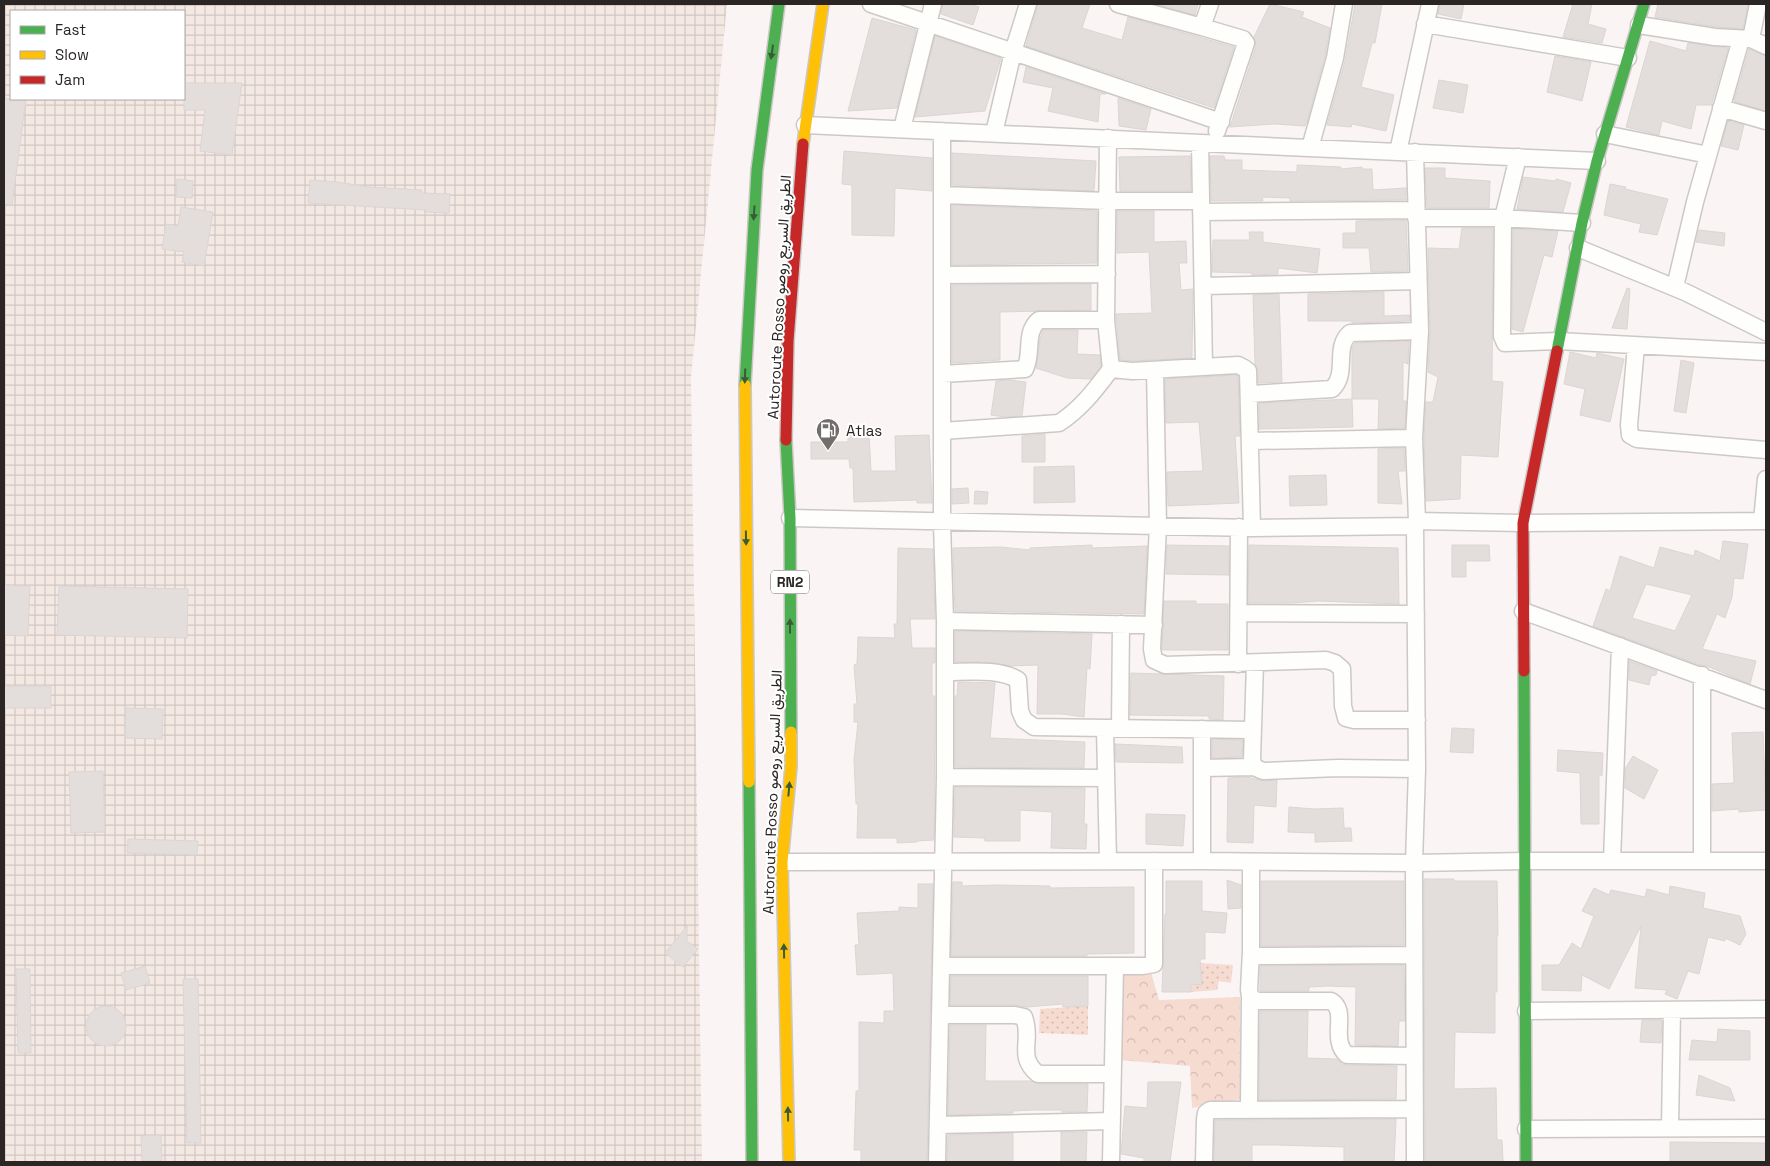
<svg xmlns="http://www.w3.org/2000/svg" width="1770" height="1166" font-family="'Space Grotesk',Vazirmatn,sans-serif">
  <defs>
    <pattern id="industrial-grid" width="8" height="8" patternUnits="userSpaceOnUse" patternTransform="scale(1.25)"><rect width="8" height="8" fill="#f4e8e3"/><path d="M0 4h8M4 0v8" fill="none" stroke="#d1c7c2"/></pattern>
    <pattern id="grass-dots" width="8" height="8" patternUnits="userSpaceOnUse" patternTransform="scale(1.25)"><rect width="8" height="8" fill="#f6dbd1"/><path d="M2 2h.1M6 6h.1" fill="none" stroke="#d3bcb3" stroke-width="1.8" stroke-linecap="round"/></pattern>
    <pattern id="park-crowns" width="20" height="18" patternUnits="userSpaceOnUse" patternTransform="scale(1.25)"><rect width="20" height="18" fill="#f6dbd1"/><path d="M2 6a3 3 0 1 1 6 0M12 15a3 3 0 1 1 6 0" fill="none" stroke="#d3bcb3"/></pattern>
  </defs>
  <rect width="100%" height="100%" fill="#faf5f4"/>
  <path fill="url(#industrial-grid)" fill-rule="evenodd" d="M4 4H727L691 378 702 1162H4ZM11 11H184V99H11Z"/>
  <path fill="url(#grass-dots)" d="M1200 963 1233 965 1231 983 1219 981 1217 990 1191 992V984Z
    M1088 1006V1035L1039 1033 1040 1009Z"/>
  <path fill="url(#park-crowns)" d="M1124 972H1151L1159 1000 1240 997 1241 1099 1192 1108 1190 1066 1119 1060 1115 1001Z"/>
  <path fill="#e3dedc" stroke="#dbd5d4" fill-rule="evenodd" d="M943 4H970L979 7 973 25 941 14Z
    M1038 4H1090L1082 28 1122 40 1128 17 1234 47 1214 108 1026 46Z
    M1155 4H1198L1195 15Z
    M1270 4 1304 12 1302 17 1330 28 1325 56 1307 122 1305 126 1275 124 1230 127 1256 46 1254 37Z
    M1355 4H1382L1375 43H1372L1361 87 1394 95 1386 131 1352 124 1351 127 1327 125 1345 61Z
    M1440 4H1464L1461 19 1438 14Z
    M1573 4H1592L1588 24 1606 29 1602 43 1563 37Z
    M1658 4H1748L1743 29 1716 27 1655 17Z
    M872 18 916 30 897 108 848 111Z
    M935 36 1001 58 985 111 915 117Z
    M1650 41 1686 51 1688 43 1728 48 1712 103V105H1696L1691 129 1662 121 1659 135 1626 127Z
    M1749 49 1766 56V111L1734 101Z
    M1555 56 1591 62 1582 101 1547 92Z
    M1026 67 1106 94H1100L1098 122 1048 111 1053 88 1023 82Z
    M1439 80 1468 85 1463 113 1433 108Z
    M184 83H242L232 155 200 151 205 110H184Z
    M1118 98 1151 109 1146 130 1119 126Z
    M4 99H26L12 205 4 204Z
    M1728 121 1744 125 1738 150 1721 146Z
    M844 151 932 158V191L895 188 894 236 852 235V185L842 184Z
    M952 153 1096 161 1094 191 952 185Z
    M1190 156 1191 191H1120L1119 157Z
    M1210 156H1224L1225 160H1242V170L1297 172V165L1341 167V169L1362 167V169H1372L1373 190 1406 188V200L1290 201V198L1262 197 1263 201H1211Z
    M1425 168H1445V178L1490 181 1489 208H1427Z
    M1523 177 1555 181 1556 179 1571 183 1563 212 1517 209Z
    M177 179 193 181 192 198 176 197Z
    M310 180 338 182 368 187 422 190V193L450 194 449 213 426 212V210L308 203Z
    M1610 184 1626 187 1625 189 1668 199 1657 235 1639 232 1641 224 1604 215Z
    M952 205 1097 211V263L952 265Z
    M181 207 213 212 204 266 182 262 184 252 162 249 166 224 178 226Z
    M1117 211H1154V242L1186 241 1187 263H1179L1181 290 1193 289 1192 358 1132 361 1120 360 1116 314 1152 313 1149 252 1117 253Z
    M1406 220 1408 271 1371 272 1369 248H1343V233H1356V221Z
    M1462 228H1493L1492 381 1503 382 1498 457 1461 455 1460 499 1426 501 1424 438 1426 402H1433L1438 377 1428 372 1430 331 1428 248 1459 249Z
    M1513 229 1558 231 1552 257 1544 255 1523 332 1512 329Z
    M1699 230 1725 233 1724 246 1696 242Z
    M1249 232H1263V242L1320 249 1317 273 1278 268V274L1252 275V273L1212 272 1213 240H1250Z
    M1091 284V310L1000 312V360L952 363V285Z
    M1627 288 1630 289 1627 329 1612 328Z
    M1384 292V316L1410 315V321L1352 323V321H1308V294Z
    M1279 294 1282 382 1258 383V370L1255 364 1253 295Z
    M1043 330H1078L1077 354 1100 355 1101 366 1091 379 1067 378 1036 368 1040 339Z
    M1409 341 1408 364 1403 362V401H1406L1405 428 1378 429 1379 399H1352V348L1355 343Z
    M1570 352 1596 358 1597 353 1624 359 1610 422 1580 415 1585 389 1564 384Z
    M1681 360 1694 363 1686 413 1674 411Z
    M1236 375 1238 376 1240 436H1235L1239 503 1168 506 1167 472 1203 471 1199 422 1166 423 1165 379Z
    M1008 380 1026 382 1022 416 1005 417 991 415 996 381Z
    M1352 399 1353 427 1259 429V403Z
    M869 434 871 471H896L895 436 929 435 932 503H917V500L854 502 853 468H850L849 459H811V442H848V435Z
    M1045 434V462H1022V436Z
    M1404 448 1405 471H1398L1402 504 1378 503V449Z
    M1074 466 1075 502 1034 503V467Z
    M1326 475 1327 505 1290 506 1289 476Z
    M968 488 969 503 952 504V489Z
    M975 491 988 492 987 504H974Z
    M1723 541 1748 544 1743 579 1734 578 1732 597 1725 618 1717 614 1702 649 1756 661 1750 684 1707 666 1700 665 1593 626 1606 589 1610 591 1620 556 1654 568 1660 547 1694 556 1695 550 1720 561ZM1646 584 1692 595 1675 631 1632 618Z
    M1092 545V548L1147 546 1144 614 955 611 953 548 1000 547 1030 550V548Z
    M1167 545 1229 546V575L1166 574Z
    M1249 545 1398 548 1399 604 1318 601 1292 603H1248Z
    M1452 545H1489L1490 561H1466V577H1452Z
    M898 548 933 549 935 619H910L912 648H935V663H932V696H935L934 840 917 841V842L897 843V838H857L858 804H856L854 760 858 722H854V704H857L854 665 857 664 858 637 895 638 894 624H897Z
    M4 585 30 586 28 636 4 635Z
    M59 586 188 589 187 638 57 635Z
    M1164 601H1196V604H1228V650H1162Z
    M955 631 1092 634 1090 669 1087 668 1084 717 1062 714H1037L1038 665 1010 666 984 662H955Z
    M1629 661 1657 671 1656 675 1651 676 1649 685 1629 680Z
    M1131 673 1224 676 1223 720 1209 719V716L1130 715Z
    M958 682 995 683 990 738 1085 742 1084 768 955 767V696H957Z
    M4 686H51V708H4Z
    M126 708 163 709 162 739 125 738Z
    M1452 728 1474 729 1473 753 1450 752Z
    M1763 732 1766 810 1739 812V809L1712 811V784L1734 783 1732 733Z
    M1212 739 1243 740 1242 757 1212 758Z
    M1115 744 1182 747 1183 763 1116 762Z
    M1558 750 1603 753 1602 776 1599 774V824H1581L1580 773 1557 771Z
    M1633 756 1658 770 1644 799 1625 788V769Z
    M103 771 105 832 71 833 69 772Z
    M1247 777 1263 781 1277 780 1276 807 1254 805 1253 843 1227 842 1228 778Z
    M955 787 1085 788 1084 824H1087L1086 849 1051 848 1052 812 1020 810V841H985L984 838 954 837Z
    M1289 807 1314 809 1343 808 1344 828H1351L1352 841 1315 842V833L1288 832Z
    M1146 814 1185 815 1183 846 1146 844Z
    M128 839 198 841 197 855 127 853Z
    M1424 879H1454V881H1497L1498 935H1497V992H1495V1033L1455 1032 1454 1089 1496 1088 1497 1140H1502L1503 1162H1425Z
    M1227 880 1241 885V908L1228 909Z
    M1166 881H1202V911L1227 913 1225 933 1205 932V959H1200L1202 985 1191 984V992H1162L1165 914H1166Z
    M1261 881H1404V945L1261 946Z
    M953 882H962V886L996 885 1050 886V888L1134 887V953L1087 954V956H951Z
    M918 884H933L927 1162H861V1150H854L856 1091H859V1022L884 1023V1011H894L893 973 857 975 855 945H859L857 913 899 911V907L918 908Z
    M1670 886 1705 893 1703 908 1740 916 1746 934 1740 945 1725 938V941L1708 937 1699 974 1688 971 1677 999 1665 994 1667 990 1635 988 1641 926 1609 989 1582 975 1581 991 1542 990V965H1559L1572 943 1581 949 1594 916 1582 911 1594 888 1609 895 1611 890 1645 897 1647 889 1669 895Z
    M687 926V941L698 949 683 967 665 953Z
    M1404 965 1405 1021H1399L1398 1046 1355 1045 1356 987 1328 986 1309 987V991H1260V966Z
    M145 966 150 983 126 990 121 973Z
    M16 969H30L31 1053H18Z
    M951 976H1088V1006L1063 1007V1004L1027 1007 1013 1005H950Z
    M183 979H198L201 1143H187Z
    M86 1026a20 20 0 1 1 40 0a20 20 0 1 1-40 0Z
    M1260 1011H1308L1307 1058 1337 1059 1342 1064 1347 1065 1397 1066 1396 1099 1259 1100Z
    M1642 1020H1662L1661 1043 1640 1042Z
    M950 1025H986L985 1081H1031L1038 1084H1088L1087 1112H1062V1110H1034L1013 1111V1113L948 1115Z
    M1718 1029 1750 1031V1060H1689L1692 1040 1717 1042Z
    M1699 1075 1730 1088 1735 1101 1696 1095Z
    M1148 1082H1181L1170 1162H1144V1158L1121 1154 1125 1106 1147 1108Z
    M1396 1119 1394 1162H1344V1147L1278 1145H1252V1162H1214L1215 1120Z
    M1061 1132H1087L1086 1162H1061Z
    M1013 1133V1162H947L948 1135Z
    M161 1135 162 1161H142L141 1136Z
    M1670 1142 1766 1143V1162H1670Z"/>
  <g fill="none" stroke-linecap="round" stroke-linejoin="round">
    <g stroke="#ccc8c6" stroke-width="19">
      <path id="street" d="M871 4 1221 122
        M1118 4 1202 27 1210 4
        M1425 24 1628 58
        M1639 25 1715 37 1751 39 1766 46
        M1202 27 1243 39 1246 43 1217 131
        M1751 39 1758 4
        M1721 108 1766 121
        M805 125 1597 161
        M902 129 933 4
        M994 133 1013 52 1028 4
        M1605 134 1708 155
        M1108 138 1106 320 1111 369 1132 371 1238 365 1244 368 1248 371 1252 528
        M1200 143 1204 367
        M1310 148 1335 58 1344 4
        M1398 152 1430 4
        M1415 152 1420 331 1414 438 1417 521
        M1518 157 1503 218 1502 336 1505 343 1558 341 1766 352
        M942 195 1107 201H1201
        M1201 212 1416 210
        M1416 218H1503L1582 223
        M1578 248 1685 292 1766 332
        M942 275 1107 274
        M1203 286 1418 281
        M1675 287 1695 202 1741 39
        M1636 346 1629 425 1630 435 1637 439 1766 450
        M1155 370 1158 526 1152 649 1154 660 1165 665 1326 660 1335 663 1342 669 1343 706 1346 718 1354 720H1417
        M942 374 1025 369C1033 354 1024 332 1039 320H1106
        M1250 394 1332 389C1349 373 1333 348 1350 333L1420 331
        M942 431 1059 423C1081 409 1095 390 1111 369
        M1251 441 1414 438
        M790 518 1252 528 1415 526 1417 521 1523 523 1766 521
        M1762 521 1766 479
        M1523 611 1766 700
        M1239 613 1416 614
        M945 621 1154 625
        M1255 663 1252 760 1254 767 1263 771 1338 768 1417 769
        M1238 664 1239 527
        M945 672C967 672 1000 668 1018 680L1020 711 1024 720 1034 727 1253 730
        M1105 728 1108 861
        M1120 728 1121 624
        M1203 768 1254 767
        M945 777 1106 778
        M1202 861V729
        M1612 861 1620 646
        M1702 861V675
        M782 862 1202 861 1414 863 1525 861H1766
        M1251 862V951L1254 956 1414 955
        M1251 951 1249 990 1250 996 1256 1001H1331C1349 1011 1329 1039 1347 1055L1414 1056
        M942 966H1142L1154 964V861
        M1526 1011 1766 1009
        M940 1015H1015L1024 1017C1033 1041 1016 1056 1038 1074H1113
        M1249 1109 1250 996
        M938 1125 1112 1121
        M1670 1128 1672 1010
        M1526 1129 1766 1128
        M937 1162 945 777V621L942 523V131
        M1111 1162 1115 966
        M1204 1162 1205 1119 1206 1113 1210 1110 1415 1109
        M1415 1162 1414 863 1417 769 1415 526"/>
    </g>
    <g stroke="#ccc8c6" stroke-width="14">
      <path id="fast" d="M1557 351 1582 223 1597 161 1644 4
        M745 385 757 170 779 4
        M786 440 790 518 791 732
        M1524 671 1526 1162
        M749 782 752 1162"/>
    </g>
    <g stroke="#ccc8c6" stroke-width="14">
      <path id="slow" d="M803 144 823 4
        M745 385 749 782
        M789 1162 782 862 791 767V732"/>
    </g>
    <g stroke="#ccc8c6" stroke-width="14">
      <path id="jam" d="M786 440 788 341 803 144
        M1524 671 1523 523 1557 351"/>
    </g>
    <use href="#street" stroke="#fefefd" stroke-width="16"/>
    <use href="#fast" stroke="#4caf50" stroke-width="11"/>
    <use href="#slow" stroke="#ffc107" stroke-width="11"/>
    <use href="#jam" stroke="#c62828" stroke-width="11"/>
  </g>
  <defs><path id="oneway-solid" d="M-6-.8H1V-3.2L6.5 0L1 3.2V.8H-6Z" transform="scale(1.25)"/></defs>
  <g fill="#385c35">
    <use href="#oneway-solid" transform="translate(772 52) rotate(98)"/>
    <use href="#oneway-solid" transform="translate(754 213) rotate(94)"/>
    <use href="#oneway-solid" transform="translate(745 376) rotate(92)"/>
    <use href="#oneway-solid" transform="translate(746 538) rotate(89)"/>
    <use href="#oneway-solid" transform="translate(790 626) rotate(-90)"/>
    <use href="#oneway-solid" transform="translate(789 789) rotate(-85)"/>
    <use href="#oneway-solid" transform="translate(784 951) rotate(-91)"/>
    <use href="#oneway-solid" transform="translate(788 1114) rotate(-91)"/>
  </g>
  <defs>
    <g id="fuel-pin" transform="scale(1.25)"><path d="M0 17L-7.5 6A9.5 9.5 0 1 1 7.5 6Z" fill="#736e6c" stroke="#fff"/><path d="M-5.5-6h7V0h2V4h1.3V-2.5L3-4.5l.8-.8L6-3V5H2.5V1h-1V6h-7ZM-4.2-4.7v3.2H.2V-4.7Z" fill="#fff"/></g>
  </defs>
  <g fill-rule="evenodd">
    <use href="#fuel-pin" x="828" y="430"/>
  </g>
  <g text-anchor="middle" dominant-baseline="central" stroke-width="4" stroke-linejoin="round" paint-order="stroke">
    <rect fill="#fff" stroke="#6b6665" stroke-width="1" x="771" y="570.5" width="38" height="23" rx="4"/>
    <g font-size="14" font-weight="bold" fill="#2b2523">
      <text x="790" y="582">RN2</text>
    </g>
    <g font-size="15" fill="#2b2523" stroke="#fff">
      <text transform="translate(779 297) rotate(-87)">Autoroute Rosso الطريق السريع روصو</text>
      <text transform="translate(772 792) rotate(-88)">Autoroute Rosso الطريق السريع روصو</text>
    </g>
    <g font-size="15" fill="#2b2523" stroke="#fff" text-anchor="start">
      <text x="846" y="430">Atlas</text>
    </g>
  </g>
  <rect width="1770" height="1166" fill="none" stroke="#2b2523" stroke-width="10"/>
  <rect x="10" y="10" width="175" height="90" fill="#ffffff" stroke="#aaa8a7"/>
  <rect x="20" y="26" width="25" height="8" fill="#4caf50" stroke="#aaa8a7"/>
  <text x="55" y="35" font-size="15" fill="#2b2523">Fast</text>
  <rect x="20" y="51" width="25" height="8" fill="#ffc107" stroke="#aaa8a7"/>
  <text x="55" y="60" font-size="15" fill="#2b2523">Slow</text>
  <rect x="20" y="76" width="25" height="8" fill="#c62828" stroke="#aaa8a7"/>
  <text x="55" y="85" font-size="15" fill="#2b2523">Jam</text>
</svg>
